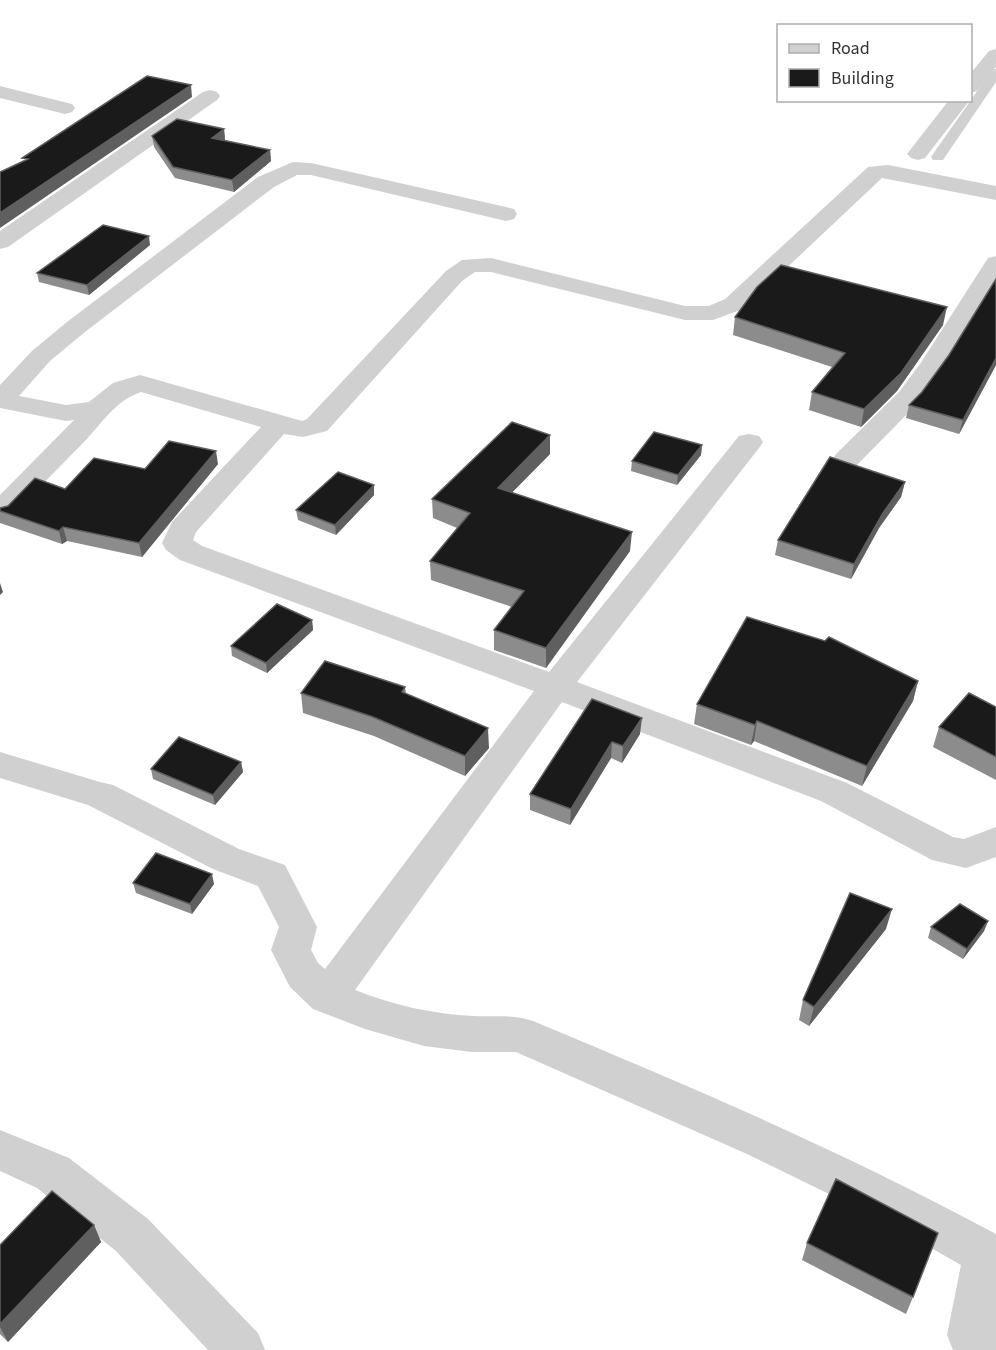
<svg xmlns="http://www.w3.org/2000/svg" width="996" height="1350" font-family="'Source Sans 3',sans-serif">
  <rect width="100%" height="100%" fill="#fff"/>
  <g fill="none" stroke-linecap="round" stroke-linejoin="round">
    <path fill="#d0d0d0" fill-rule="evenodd" d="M996 69V82L943 160H933L931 157 933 154 992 70Z"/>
    <path fill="#d0d0d0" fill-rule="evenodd" d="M996 49V67L977 91 970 93V74L989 51Z
      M0 86 72 104 75 108 72 112 65 114 0 98Z
      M210 90 217 92 220 96 217 100 8 247 0 249V231L203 92Z
      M949 100H970L925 158 918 160 911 158 907 154Z
      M293 162 311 163 506 207 514 209 517 214 514 219 506 221 311 175H297L274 187 85 332 50 361 19 396 66 405 89 402 113 383 140 375 302 421 307 419 446 271 462 260 491 258 685 306H709L725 299 868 167 888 165 996 186V200L882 178 743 309 713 320H685L491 272H475L462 281 327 431 303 437 284 434 196 532 193 540 202 546 549 672 739 436 749 434 759 436 763 442 759 448 577 682 847 783 953 837 964 839 996 827V857L966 868 932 860 821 801 562 702 355 990C392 1005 433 1014 473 1016 494 1017 513 1014 533 1021 690 1086 846 1153 996 1234V1350H953L947 1335 961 1265 882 1220 747 1154 516 1052H472L424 1046 365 1029 313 1009 290 987 271 950 279 927 258 886 213 869 88 805 0 778V752L100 782 113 785 239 849 285 865 317 927 311 950 318 963 325 969 534 691 180 560 166 550 162 543 172 522 261 427 141 392C116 400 102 423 85 441 60 466 35 492 10 518L0 521V495L74 420 66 421 0 408V385L32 351 67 322 258 177Z
      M996 256V282L944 367 917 404 856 466 846 468 836 466 832 460 836 454 899 392 920 364 988 258Z
      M0 1130 69 1158 148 1219 258 1333 265 1350H208L116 1251 37 1188 0 1171Z"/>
  </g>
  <path fill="#8c8c8c" d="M224 129 225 140 270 150 271 161 234 192 175 178 154 147 152 136Z
    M150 245 89 295 39 282 37 273Z
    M996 279V365L959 434 906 418 909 405 922 392 949 355Z
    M735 317 943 325 897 391 861 427 809 410 812 392 832 367 733 335Z
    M702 445 701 455 677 485 631 471 632 461Z
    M550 454 512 492 630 551 546 668 494 650V630L512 607 431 580 430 561 457 528 433 518 432 499Z
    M218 464 142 557 67 541 62 544 0 523V508L65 489 145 469Z
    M905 482 901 497 879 528 851 579 775 555 778 540Z
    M374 485V495L336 535 298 520 296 510Z
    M312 620 313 630 267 673 232 656 231 646Z
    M918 681 913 701 862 786 754 741 751 745 694 724 697 704Z
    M405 687 406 693 489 748 465 776 374 736 303 713 301 693Z
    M592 699 640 734 622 763 611 758 570 825 530 810V794Z
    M996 707V780L933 747 939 727Z
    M241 762 243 772 215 805 153 779 151 769Z
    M133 883 214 884 192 914 136 893Z
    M988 921 984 931 963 959 928 938 931 927Z
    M886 929 809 1026 799 1020 803 1000Z
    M94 1225 101 1242 8 1342 0 1334V1245Z
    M807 1243 913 1297 906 1314 802 1260Z"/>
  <path fill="#5f5f5f" d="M191 85 192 97 0 228V213Z
    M224 129 225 140 213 149 212 138Z
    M270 150 271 161 234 192 232 180Z
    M149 236 150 245 89 295 87 285Z
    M947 307 943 325 897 391 861 427 864 409Z
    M996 358V365L959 434 963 420Z
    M550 435V454L498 507V488Z
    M702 445 701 455 677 485 678 475Z
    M216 451 218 464 142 557 139 543Z
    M905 482 901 497 879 528 851 579 854 564 883 513Z
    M374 485V495L336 535 335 525Z
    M63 527 67 541 62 544 59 531Z
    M632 532 630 551 546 668V648Z
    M0 583 3 592 0 595Z
    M312 620 313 630 267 673 266 663Z
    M918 681 913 701 862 786 867 766Z
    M642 718 640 734 622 763 623 746Z
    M757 721 754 741 751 745 755 725Z
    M488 728 489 748 465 776V756Z
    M612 742 611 758 570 825 571 809Z
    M241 762 243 772 215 805 213 795Z
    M212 874 214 884 192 914 190 904Z
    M892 909 886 929 809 1026 814 1007Z
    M988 921 984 931 963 959 967 949Z
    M94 1225 101 1242 8 1342 0 1327V1324Z"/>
  <path fill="#1a1a1a" stroke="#5f5f5f" stroke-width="1.5" d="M147 76 191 85 0 213V172L28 159 22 158Z
    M177 119 224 129 212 138 270 150 232 180 173 167 152 136Z
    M103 225 149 236 87 285 37 273Z
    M781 265 947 307 901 373 864 409 812 392 845 353 735 317 757 287Z
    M996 279V358L963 420 909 405 922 392 949 355Z
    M512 422 550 435 498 488 632 532 546 648 494 630 524 591 430 561 470 513 432 499Z
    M654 432 702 445 678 475 632 461Z
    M169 441 216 451 139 543 63 527 59 531 0 511V508L8 506 35 478 65 489 94 458 145 469Z
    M830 457 905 482 883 513 854 564 778 540Z
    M338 472 374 485 335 525 296 510Z
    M277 604 312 620 266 663 231 646Z
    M747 617 825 641 829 637 918 681 867 766 757 721 755 725 697 704Z
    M325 661 405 687 402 692 488 728 465 756 373 717 301 693Z
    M969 693 996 707V757L939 727Z
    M592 699 642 718 623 746 612 742 571 809 530 794Z
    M179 737 241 762 213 795 151 769Z
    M156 853 212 874 190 904 133 883Z
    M850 893 892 909 814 1007 803 1000Z
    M960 904 988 921 967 949 931 927Z
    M836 1179 938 1233 913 1297 807 1243Z
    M52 1191 94 1225 0 1324V1245Z"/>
  <rect x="777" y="24" width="195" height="78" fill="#ffffff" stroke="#adadad" stroke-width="1.5"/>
  <rect x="789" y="44" width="30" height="9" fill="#d0d0d0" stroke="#adadad" stroke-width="1.5"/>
  <text x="831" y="54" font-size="18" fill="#333333">Road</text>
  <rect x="789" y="69" width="30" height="18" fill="#1a1a1a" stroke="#adadad" stroke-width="1.5"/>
  <text x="831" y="84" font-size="18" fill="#333333">Building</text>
</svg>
